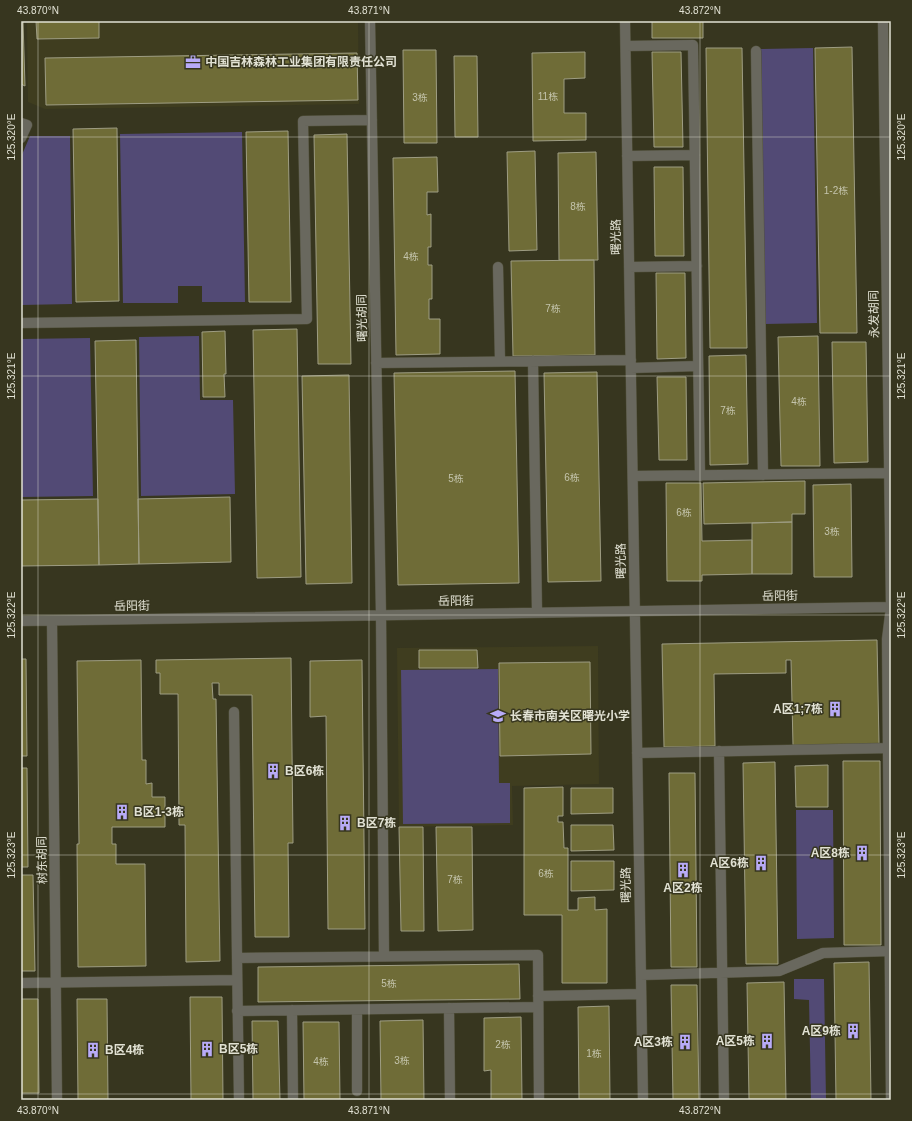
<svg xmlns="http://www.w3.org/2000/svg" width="912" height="1121" font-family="Helvetica,'Noto Sans SC',sans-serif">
  <rect width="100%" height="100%" fill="#37361f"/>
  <path fill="#3f3d1f" d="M27 21H358L359 104 45 109 28 102Z
    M598 646 599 784 512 786 513 825 399 827 397 648Z"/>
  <path fill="#524a75" d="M813 48 817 323 765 324 761 49Z
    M242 132 245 302H202V286H178V303H123L120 134Z
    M30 136H70L72 304 21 305V157Z
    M199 336 200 400H233L235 494 141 496 139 337Z
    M90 338 93 496 21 497V339Z
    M498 669 499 783H510V823L403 824 401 670Z
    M796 810H833L834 938 797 939Z
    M794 979H824L826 1100H811L809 1000 794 999Z"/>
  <path fill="#6f6c37" stroke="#9e9d83" d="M21 21H23L25 86 21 84Z
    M36 21H99V38L37 39Z
    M652 21H703V38H652Z
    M852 47 857 333H820L815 48Z
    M706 48H742L747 348H710Z
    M403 50H436L437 143H404Z
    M585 52V78L564 79V113H586V140L533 141 532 53Z
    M652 52H681L683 147H654Z
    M357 53 358 100 46 105 45 58Z
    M454 56H477L478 137H455Z
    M117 128 119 301 76 302 73 129Z
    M288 131 291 302H249L246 132Z
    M347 134 351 364H318L314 135Z
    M535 151 537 250 509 251 507 152Z
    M596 152 598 260H559L558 153Z
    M437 157 438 192H427V215L431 214V247H428V265H432V299H429V319H440V354L396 355 393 158Z
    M654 167H683L684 256H655Z
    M594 260 595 355 513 356 511 261Z
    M656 273H685L686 358 657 359Z
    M297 329 301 577 257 578 253 330Z
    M225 331 226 374H224L225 397H203L202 332Z
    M818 336 820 466H781L778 337Z
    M136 340 139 564 99 565 95 341Z
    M832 342H866L868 462 834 463Z
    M746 355 748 464 710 465 709 356Z
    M515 371 519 583 398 585 394 373Z
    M597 372 601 581 548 582 544 373Z
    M349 375 352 583 306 584 302 376Z
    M657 377H686L687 460H659Z
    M805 481V514H792V522L704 524 703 483Z
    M666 483H701L702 541 752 540V574L702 575V581H667Z
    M851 484 852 577H814L813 485Z
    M230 497 231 562 139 564 138 499Z
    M98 499 99 565 21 566V500Z
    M792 522V574H752V523Z
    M877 640 879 744 793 745 791 660H786V673L714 674 715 746 664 747 662 644Z
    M419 650H477L478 668H419Z
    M291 658 293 843H288L289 937H255L252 695H219V683H212L213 699H216L220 961 186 962 185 825H179L178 694H160V673H156V660Z
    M21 659H26L27 756H21Z
    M141 660 142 760H146V784L152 783V797H165V827H112V844H116V864H145L146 966 78 967 77 844H79L77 661Z
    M362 660 365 929H328L326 716 310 717V661Z
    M590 662 591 754 500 756 499 663Z
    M843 761H880L881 945H844Z
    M775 762 778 964H746L743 763Z
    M828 765V807H796L795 766Z
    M21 768H27L28 867H21Z
    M669 773H695L697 967H671Z
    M563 787V816H558V822H563L564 848H568V910H578V898L595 897V910L607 909V983H562V915H524V788Z
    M571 788H613V813L571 814Z
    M571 825H613L614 850 571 851Z
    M399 827H423L424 931H401Z
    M436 827H472L473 930 438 931Z
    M571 861H614V890L571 891Z
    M21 875H33L35 971H21Z
    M869 962 871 1100H836L834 963Z
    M519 964 520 999 258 1002V967Z
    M784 982 786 1100H749L747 983Z
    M671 985H697L699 1100H673Z
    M190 997H222L223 1100H191Z
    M21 999H38L39 1093H21Z
    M77 999H107L108 1100H78Z
    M609 1006 610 1100H579L578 1007Z
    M521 1017 522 1100H491V1070L484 1071V1018Z
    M423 1020 424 1100H381L380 1021Z
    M252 1021H278L280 1100H253Z
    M303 1022H339L340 1100H304Z"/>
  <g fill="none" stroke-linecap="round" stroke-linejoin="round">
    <g stroke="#52513c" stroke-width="11">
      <path id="minor" d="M370 21 381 615 384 956
        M625 21 643 1100
        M883 21 891 607 887 639 891 1100
        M626 46 693 45 700 476
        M756 51 763 475
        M21 123 27 125 21 138
        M627 156 695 155
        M498 267 500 361
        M629 267 697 266
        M21 323 307 319 303 121 372 120
        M533 361 537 612
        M376 363 631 360
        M631 368 698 366
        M633 476 891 473
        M21 621 891 607
        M52 621 57 1100
        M234 712 237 958
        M719 751 724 1100
        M637 753 891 748
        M641 975 779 971 823 953 891 951
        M21 983 237 980
        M538 996 641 994
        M449 1008 450 1100
        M292 1010 293 1100
        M357 1010V1091
        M237 1011 538 1007
        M239 1100 237 958 538 955 539 1100"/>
    </g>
    <use href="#minor" stroke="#69685e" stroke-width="10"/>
  </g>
  <path fill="none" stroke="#e1e1d3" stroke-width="1" stroke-opacity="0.45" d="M38 21V1100M369 21V1100M700 21V1100M21 137H891M21 376H891M21 615H891M21 855H891M21 1094H891"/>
  <defs>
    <g id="office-bare" transform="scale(1.2)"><path d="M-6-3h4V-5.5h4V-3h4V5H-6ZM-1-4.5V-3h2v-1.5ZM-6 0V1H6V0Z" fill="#b8abf7" stroke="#37361f" stroke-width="2.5" paint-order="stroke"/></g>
    <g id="building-bare" transform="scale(1.2)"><path d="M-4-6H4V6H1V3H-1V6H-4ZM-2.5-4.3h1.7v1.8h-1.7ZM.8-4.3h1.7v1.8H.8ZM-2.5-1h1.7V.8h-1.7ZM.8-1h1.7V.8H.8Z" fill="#b8abf7" stroke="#37361f" stroke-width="2.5" paint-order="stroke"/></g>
    <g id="school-bare" transform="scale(1.2)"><path d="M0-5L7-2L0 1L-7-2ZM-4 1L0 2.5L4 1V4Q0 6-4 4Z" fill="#b8abf7" stroke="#37361f" stroke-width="2.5" paint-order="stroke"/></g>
  </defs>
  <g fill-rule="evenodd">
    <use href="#office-bare" x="193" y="62"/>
    <use href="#building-bare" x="835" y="709"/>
    <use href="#school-bare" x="498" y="716"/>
    <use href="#building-bare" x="273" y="771"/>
    <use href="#building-bare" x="122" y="812"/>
    <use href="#building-bare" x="345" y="823"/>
    <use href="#building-bare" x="862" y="853"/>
    <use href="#building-bare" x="761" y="863"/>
    <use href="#building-bare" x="683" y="870"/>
    <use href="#building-bare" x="853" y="1031"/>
    <use href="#building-bare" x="767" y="1041"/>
    <use href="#building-bare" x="685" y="1042"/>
    <use href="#building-bare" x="207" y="1049"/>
    <use href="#building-bare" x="93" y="1050"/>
  </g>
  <g text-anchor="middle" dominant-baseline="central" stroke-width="3" stroke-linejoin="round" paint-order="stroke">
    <g font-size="10" fill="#c4c4ac">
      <text x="548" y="96">11栋</text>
      <text x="420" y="97">3栋</text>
      <text x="836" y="190">1-2栋</text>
      <text x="578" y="206">8栋</text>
      <text x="411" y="256">4栋</text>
      <text x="553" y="308">7栋</text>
      <text x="799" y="401">4栋</text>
      <text x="728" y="410">7栋</text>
      <text x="572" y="477">6栋</text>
      <text x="456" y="478">5栋</text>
      <text x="684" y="512">6栋</text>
      <text x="832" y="531">3栋</text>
      <text x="546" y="873">6栋</text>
      <text x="455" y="879">7栋</text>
      <text x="389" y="983">5栋</text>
      <text x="503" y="1044">2栋</text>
      <text x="594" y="1053">1栋</text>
      <text x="402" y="1060">3栋</text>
      <text x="321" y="1061">4栋</text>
    </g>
    <g font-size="12" font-weight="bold" fill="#e1e1d3" stroke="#37361f" text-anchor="start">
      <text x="205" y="62">中国吉林森林工业集团有限责任公司</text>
      <text x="823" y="709" text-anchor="end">A区1;7栋</text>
      <text x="510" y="716">长春市南关区曙光小学</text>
      <text x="285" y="771">B区6栋</text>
      <text x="134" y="812">B区1-3栋</text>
      <text x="357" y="823">B区7栋</text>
      <text x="850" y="853" text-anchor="end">A区8栋</text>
      <text x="749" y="863" text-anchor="end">A区6栋</text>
      <text x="683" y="888" text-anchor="middle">A区2栋</text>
      <text x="841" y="1031" text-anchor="end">A区9栋</text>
      <text x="755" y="1041" text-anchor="end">A区5栋</text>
      <text x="673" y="1042" text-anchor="end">A区3栋</text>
      <text x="219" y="1049">B区5栋</text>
      <text x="105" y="1050">B区4栋</text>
    </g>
    <g font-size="12" fill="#e1e1d3" stroke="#37361f">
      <text transform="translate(616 237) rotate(-91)">曙光路</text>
      <text transform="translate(874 314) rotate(-91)">永发胡同</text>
      <text transform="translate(362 318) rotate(-91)">曙光胡同</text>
      <text transform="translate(621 561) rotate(-91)">曙光路</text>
      <text transform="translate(780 596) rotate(-1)">岳阳街</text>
      <text transform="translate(456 601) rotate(-1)">岳阳街</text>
      <text transform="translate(132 606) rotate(-1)">岳阳街</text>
      <text transform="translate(42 860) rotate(-91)">树东胡同</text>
      <text transform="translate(626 885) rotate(-91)">曙光路</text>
    </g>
  </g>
  <rect width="912" height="1121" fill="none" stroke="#37361f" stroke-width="44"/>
  <rect x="22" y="22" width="868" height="1077" fill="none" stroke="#e1e1d3" stroke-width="1.5"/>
  <g font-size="10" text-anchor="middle" fill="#e1e1d3">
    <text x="38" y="14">43.870°N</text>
    <text x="369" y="14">43.871°N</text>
    <text x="700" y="14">43.872°N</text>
    <text transform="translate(901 137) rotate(-90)" y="4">125.320°E</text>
    <text transform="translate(11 137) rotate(-90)" y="4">125.320°E</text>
    <text transform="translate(901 376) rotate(-90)" y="4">125.321°E</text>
    <text transform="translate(11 376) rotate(-90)" y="4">125.321°E</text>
    <text transform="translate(901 615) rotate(-90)" y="4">125.322°E</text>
    <text transform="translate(11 615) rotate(-90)" y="4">125.322°E</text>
    <text transform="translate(11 855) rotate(-90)" y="4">125.323°E</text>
    <text transform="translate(901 855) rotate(-90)" y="4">125.323°E</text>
    <text x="38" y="1114">43.870°N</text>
    <text x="369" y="1114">43.871°N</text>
    <text x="700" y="1114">43.872°N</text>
  </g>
</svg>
